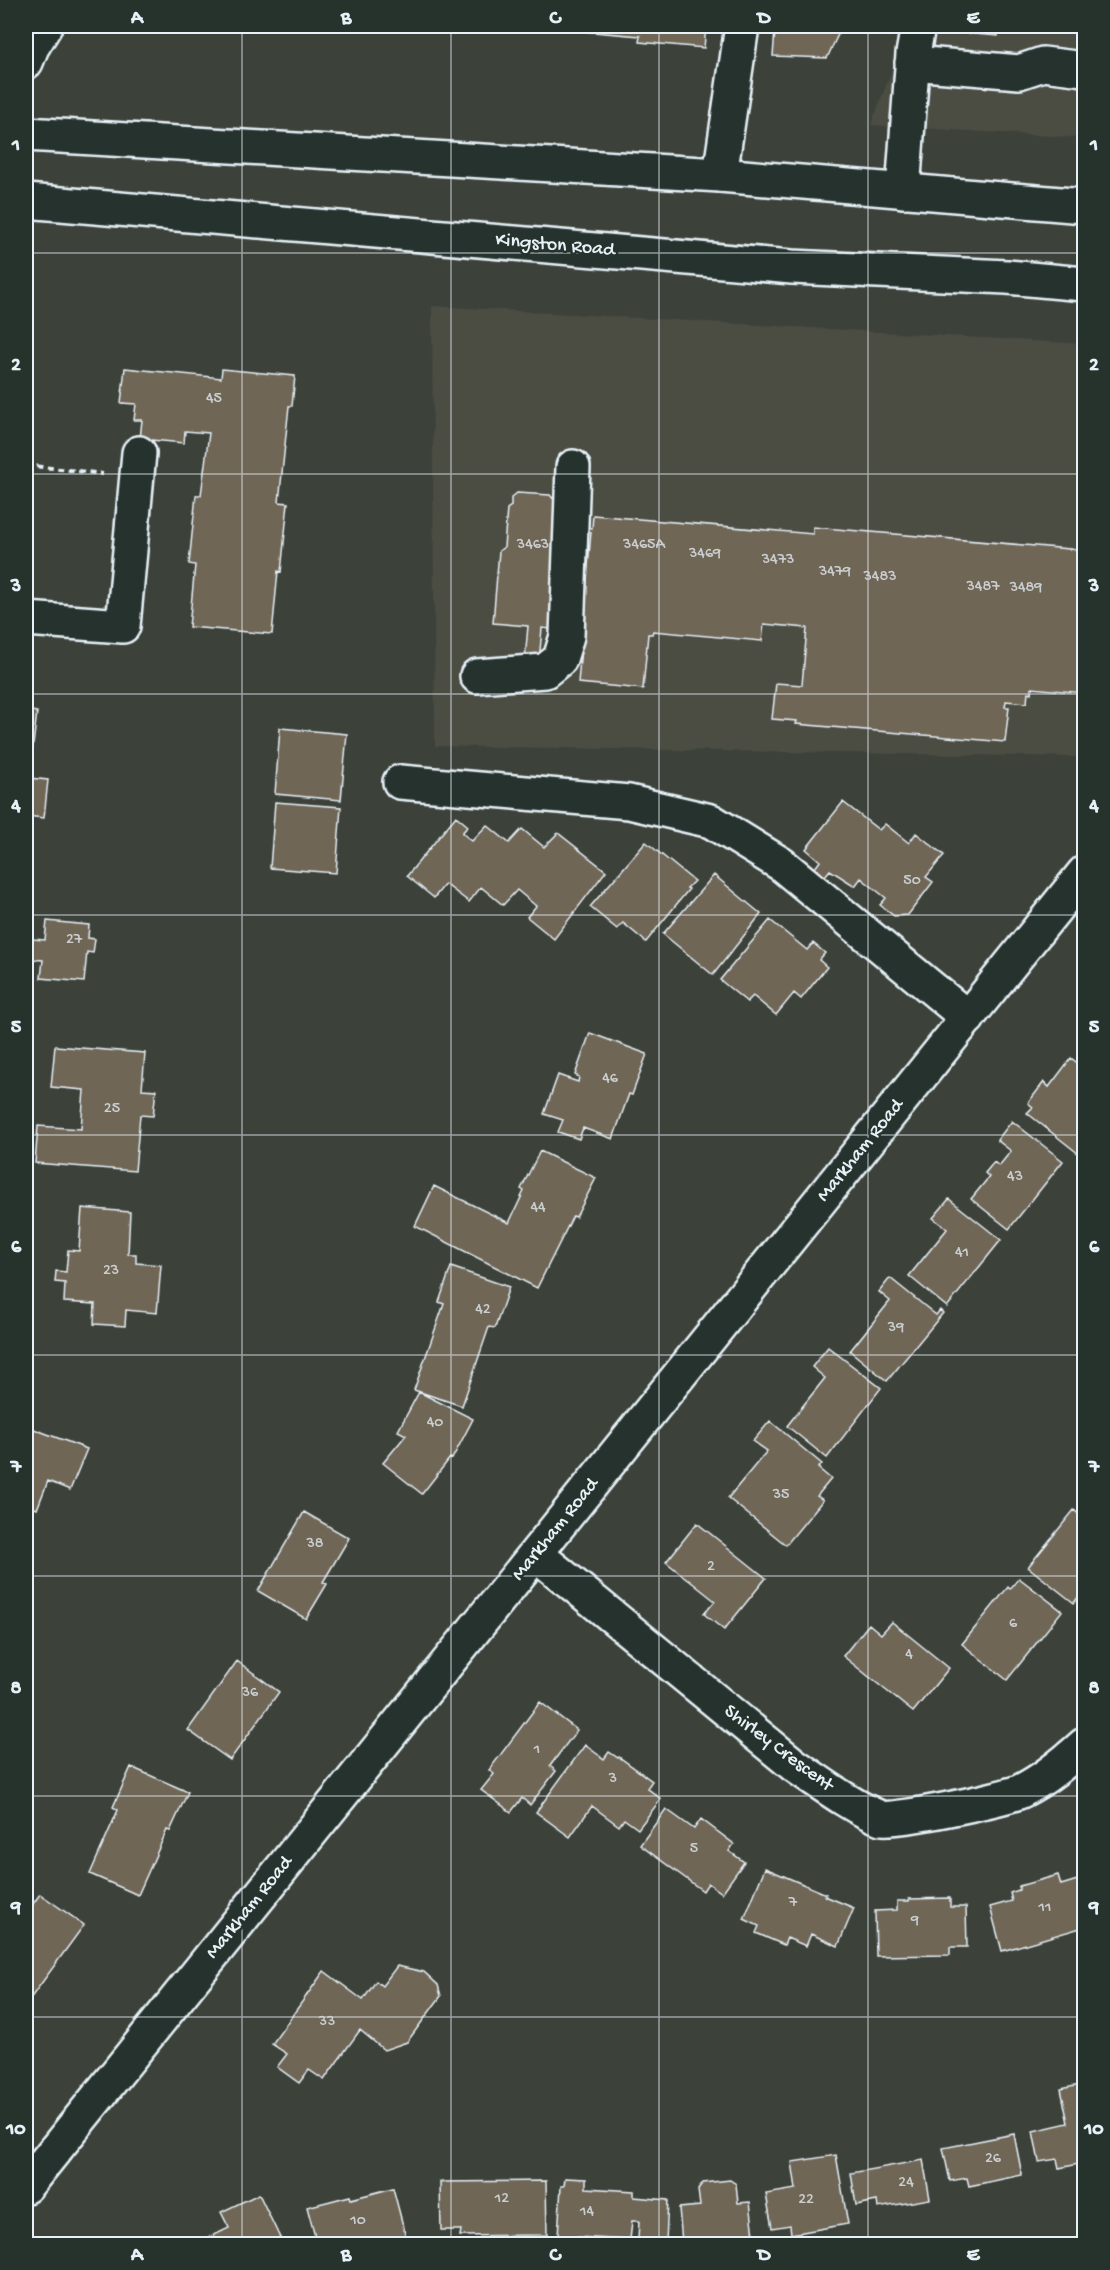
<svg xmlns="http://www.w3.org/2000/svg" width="1110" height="2270" font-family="'Gochi Hand',sans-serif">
  <rect width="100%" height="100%" fill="#3c423a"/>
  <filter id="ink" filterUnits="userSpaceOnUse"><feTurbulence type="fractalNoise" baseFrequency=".0167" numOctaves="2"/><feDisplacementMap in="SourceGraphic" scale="12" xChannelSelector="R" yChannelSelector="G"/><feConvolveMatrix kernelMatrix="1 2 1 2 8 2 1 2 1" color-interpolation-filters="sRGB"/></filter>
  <g filter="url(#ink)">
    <path fill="#4b4d43" d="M909 26H1084V138L871 125Z
      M432 306 1084 344V757L435 746Z"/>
    <path fill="#6f6657" stroke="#e8f1f8" stroke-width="1.5" d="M582 26H706L704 48 639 42 640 36 582 31Z
      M779 26H842L827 58 773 56 775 31Z
      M931 26H998V36L928 30Z
      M125 368 221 378 222 369 295 376 292 406H289L279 502 288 503 281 572 278 571 272 634 189 627 195 565 189 564 196 495H201L209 433 185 431 184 443 140 439 142 420H134L136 404 121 403Z
      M517 493 550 495 556 502 554 524 592 528 593 515 813 534V527L1082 550 1078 544H1084V693L1032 688 1031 693 1028 692 1027 703 1006 701 1005 707H1009L1005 742 796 724 797 721 772 719 776 683 802 685 807 628 764 624 762 641 653 631 652 634H648L643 689 578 683 591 532 560 529 551 629 542 628 539 662 525 660 528 626 493 623 499 551 504 547 507 509 511 506V498Z
      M26 710 37 712 29 778 48 780 44 818 26 816Z
      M280 728 347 734 341 800 275 794Z
      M275 802 341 807 336 873 270 868Z
      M843 802 879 830 885 824 909 843 916 833 944 855 926 877 933 882 908 915 894 916 880 905 886 898 861 878 855 886 830 870 825 876 815 868 820 861 806 849Z
      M456 816 468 826 462 833 472 841 487 825 509 843 522 829 544 847 558 833 606 871 554 939 527 917 536 906 517 890 503 905 481 887 469 902 445 884 434 898 407 876Z
      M646 842 694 881 687 888 689 889 646 942 623 923 617 929 590 907Z
      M714 875 761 914 713 975 663 934Z
      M770 920 807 950 813 943 825 953 819 960 827 967 801 999 794 993 776 1015 753 996 747 1002 720 980Z
      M47 921 89 925 88 938 95 939 93 953 87 952 84 982 41 978 43 960 30 959 32 939 45 940Z
      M590 1033 647 1054 632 1095 629 1094 613 1139 583 1128 579 1139 558 1132 563 1120 544 1114 558 1075 578 1082 579 1077 575 1075Z
      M55 1046 145 1053 142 1089 156 1090 153 1116 140 1115 135 1171 35 1163 38 1126 81 1129 84 1090 51 1087Z
      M1071 1058 1084 1068V1158L1027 1113 1033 1107 1028 1103 1044 1082 1049 1087Z
      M1012 1121 1063 1161 1009 1229 971 1199 989 1177 985 1173 994 1162 999 1166 1011 1151 997 1140Z
      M540 1151 596 1178 576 1217 573 1216 537 1288 415 1226 434 1186 509 1223 524 1191 521 1189Z
      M949 1199 1001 1240 947 1307 909 1276 947 1229 933 1218Z
      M82 1208 130 1212 128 1254H136V1263L161 1265 157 1313 126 1310 125 1326 94 1324 95 1304 64 1302 65 1283 55 1282 56 1271 66 1272 68 1250 79 1251Z
      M451 1267 509 1287 495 1328 489 1327 462 1406 414 1390 444 1304 439 1302Z
      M890 1278 936 1315 940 1310 943 1313 887 1381 850 1351 890 1301 879 1292Z
      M828 1347 881 1388 827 1458 787 1426 825 1378 812 1367Z
      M419 1392 473 1419 452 1459 450 1458 422 1494 383 1463 406 1435 398 1431Z
      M770 1421 822 1464 818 1468 831 1479 817 1496 823 1500 786 1545 728 1498 767 1451 753 1441Z
      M26 1426 87 1449 70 1490 48 1481 37 1509 26 1505Z
      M1074 1510 1084 1519V1589L1074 1603 1028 1567Z
      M304 1512 349 1538 323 1582 327 1584 306 1619 258 1591Z
      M697 1523 766 1578 724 1630 704 1614 715 1601 666 1562Z
      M1019 1578 1062 1611 1007 1680 962 1644 1008 1587 1010 1589Z
      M892 1622 949 1668 913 1712 843 1656 869 1624 881 1634Z
      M237 1661 279 1692 230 1760 188 1730Z
      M540 1702 577 1730 550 1766 556 1771 530 1805 522 1798 511 1812 481 1790 494 1774 489 1770Z
      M585 1745 604 1759 609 1752 618 1758 619 1757 652 1781 647 1788 661 1799 638 1829 624 1819 619 1826 592 1806 570 1837 536 1812Z
      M131 1767 188 1792 170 1831 167 1830 138 1895 90 1874 118 1810 113 1807Z
      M666 1809 694 1829 701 1819 734 1844 729 1851 744 1862 722 1893 708 1883 703 1891 640 1845Z
      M765 1868 826 1894 825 1896 854 1908 838 1946 811 1934 806 1946 787 1938 784 1945 756 1933 759 1926 744 1919Z
      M1058 1875 1061 1885 1084 1878V1927L1002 1951 990 1907 1012 1901 1010 1893 1019 1890V1886Z
      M40 1894 84 1925 30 1999 26 1996V1914Z
      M950 1898V1907H966L967 1947H950V1955L876 1956 875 1911 897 1910V1901H909V1899Z
      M397 1966 424 1972 438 1985 441 1996 407 2042 384 2050 360 2030 324 2080 309 2070 299 2083 277 2067 287 2054 272 2044 324 1971 363 2000 376 1981 382 1986Z
      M1084 2084V2163L1059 2168 1057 2159 1039 2162 1033 2131 1068 2123 1061 2089Z
      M1014 2134 1022 2175 969 2186 967 2178 950 2181 943 2148Z
      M836 2155 848 2224 791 2234 790 2225 772 2228 766 2194 796 2189 792 2162Z
      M923 2160 930 2199 878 2208 877 2201 856 2205 851 2173Z
      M565 2178 586 2179V2188L634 2191V2197L668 2200 666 2242 638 2240 639 2221H632L630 2240 558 2236 561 2186H564Z
      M730 2180 736 2184 738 2203 750 2202 755 2244H700V2240L682 2242 679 2208 700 2206 698 2190 703 2183Z
      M546 2181 547 2235 460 2236 461 2230H441L440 2182Z
      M393 2188 407 2241 395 2244H317L307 2207 350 2196 351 2199Z
      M259 2194 283 2244H196L229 2228 221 2212Z"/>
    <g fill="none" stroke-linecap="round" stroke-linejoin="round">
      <g stroke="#e8f1f8" stroke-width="38">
        <path id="minor" d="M26 62 32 47 45 26
          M912 63 1019 72 1043 64 1084 69
          M720 175 742 26
          M903 191 913 54 918 26
          M26 619 123 626 139 453
          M477 676 545 671 560 659 567 636 573 467
          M400 782 629 802 711 821 781 864 968 1018
          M536 1554 794 1765C819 1782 854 1808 881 1818 893 1822 1007 1798 1021 1791 1044 1780 1065 1762 1084 1745
          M26 2186 1084 873"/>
      </g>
      <g stroke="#e8f1f8" stroke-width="38">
        <path id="major" d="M26 134 720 175 1084 206
          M26 201 792 267 1007 277 1084 284"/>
      </g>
      <path stroke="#e8f1f8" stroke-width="4" stroke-dasharray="6 4.5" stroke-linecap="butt" d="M26 405V383
        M26 465 103 474"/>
      <use href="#minor" stroke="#26332d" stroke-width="33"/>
      <use href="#major" stroke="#26332d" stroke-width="33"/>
    </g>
  </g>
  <path fill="none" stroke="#e8f1f8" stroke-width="1.5" stroke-opacity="0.55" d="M242 26V2244M451 26V2244M659 26V2244M868 26V2244M26 253H1084M26 474H1084M26 694H1084M26 915H1084M26 1135H1084M26 1355H1084M26 1576H1084M26 1796H1084M26 2017H1084"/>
  <g text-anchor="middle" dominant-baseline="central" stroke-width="5" stroke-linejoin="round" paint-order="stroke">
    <g font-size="16" fill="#caced0">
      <text x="214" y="399">45</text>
      <text x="533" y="545">3463</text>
      <text x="644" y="545">3465A</text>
      <text x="705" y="554">3469</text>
      <text x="778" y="560">3473</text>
      <text x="835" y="572">3479</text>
      <text x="880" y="577">3483</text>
      <text x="983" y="587">3487</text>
      <text x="1026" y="588">3489</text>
      <text x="912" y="881">50</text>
      <text x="74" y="940">27</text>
      <text x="610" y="1079">46</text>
      <text x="112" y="1109">25</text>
      <text x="1015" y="1177">43</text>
      <text x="538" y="1208">44</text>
      <text x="962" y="1253">41</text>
      <text x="111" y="1271">23</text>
      <text x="483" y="1310">42</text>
      <text x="896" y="1328">39</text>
      <text x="435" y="1423">40</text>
      <text x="781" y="1495">35</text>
      <text x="315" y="1544">38</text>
      <text x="711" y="1567">2</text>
      <text x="1013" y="1624">6</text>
      <text x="909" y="1655">4</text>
      <text x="250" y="1693">36</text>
      <text x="537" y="1750">1</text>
      <text x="613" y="1779">3</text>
      <text x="694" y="1849">5</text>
      <text x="793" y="1903">7</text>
      <text x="1045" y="1908">11</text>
      <text x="915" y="1921">9</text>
      <text x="327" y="2022">33</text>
      <text x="993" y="2159">26</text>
      <text x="906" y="2183">24</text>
      <text x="502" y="2199">12</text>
      <text x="806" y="2200">22</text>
      <text x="587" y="2212">14</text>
      <text x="358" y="2221">10</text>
    </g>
    <g font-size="20" fill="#e8f1f8" stroke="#26332d">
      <text transform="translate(555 246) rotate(5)">Kingston Road</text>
      <text transform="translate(861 1151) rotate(-51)">Markham Road</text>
      <text transform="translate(556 1530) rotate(-51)">Markham Road</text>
      <text transform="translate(778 1749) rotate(37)">Shirley Crescent</text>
      <text transform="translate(250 1908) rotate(-51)">Markham Road</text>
    </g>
  </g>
  <rect width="1110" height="2270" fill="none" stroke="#26332d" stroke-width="66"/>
  <rect x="33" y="33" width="1044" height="2204" fill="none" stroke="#e8f1f8" stroke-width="2"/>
  <g font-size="20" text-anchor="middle" font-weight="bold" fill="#e8f1f8">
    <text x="137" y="23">A</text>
    <text x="346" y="23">B</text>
    <text x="555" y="23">C</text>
    <text x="764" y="23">D</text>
    <text x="973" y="23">E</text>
    <text x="16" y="150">1</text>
    <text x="1094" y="150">1</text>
    <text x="16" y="370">2</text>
    <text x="1094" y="370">2</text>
    <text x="16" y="591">3</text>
    <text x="1094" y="591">3</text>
    <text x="16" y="811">4</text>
    <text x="1094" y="811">4</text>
    <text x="16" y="1032">5</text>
    <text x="1094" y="1032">5</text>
    <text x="16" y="1252">6</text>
    <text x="1094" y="1252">6</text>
    <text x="16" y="1472">7</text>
    <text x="1094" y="1472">7</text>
    <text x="16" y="1693">8</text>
    <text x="1094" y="1693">8</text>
    <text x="16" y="1913">9</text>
    <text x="1094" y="1913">9</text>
    <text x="16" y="2134">10</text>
    <text x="1094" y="2134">10</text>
    <text x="137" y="2260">A</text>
    <text x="346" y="2260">B</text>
    <text x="555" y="2260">C</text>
    <text x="764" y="2260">D</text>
    <text x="973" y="2260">E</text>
  </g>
</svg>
